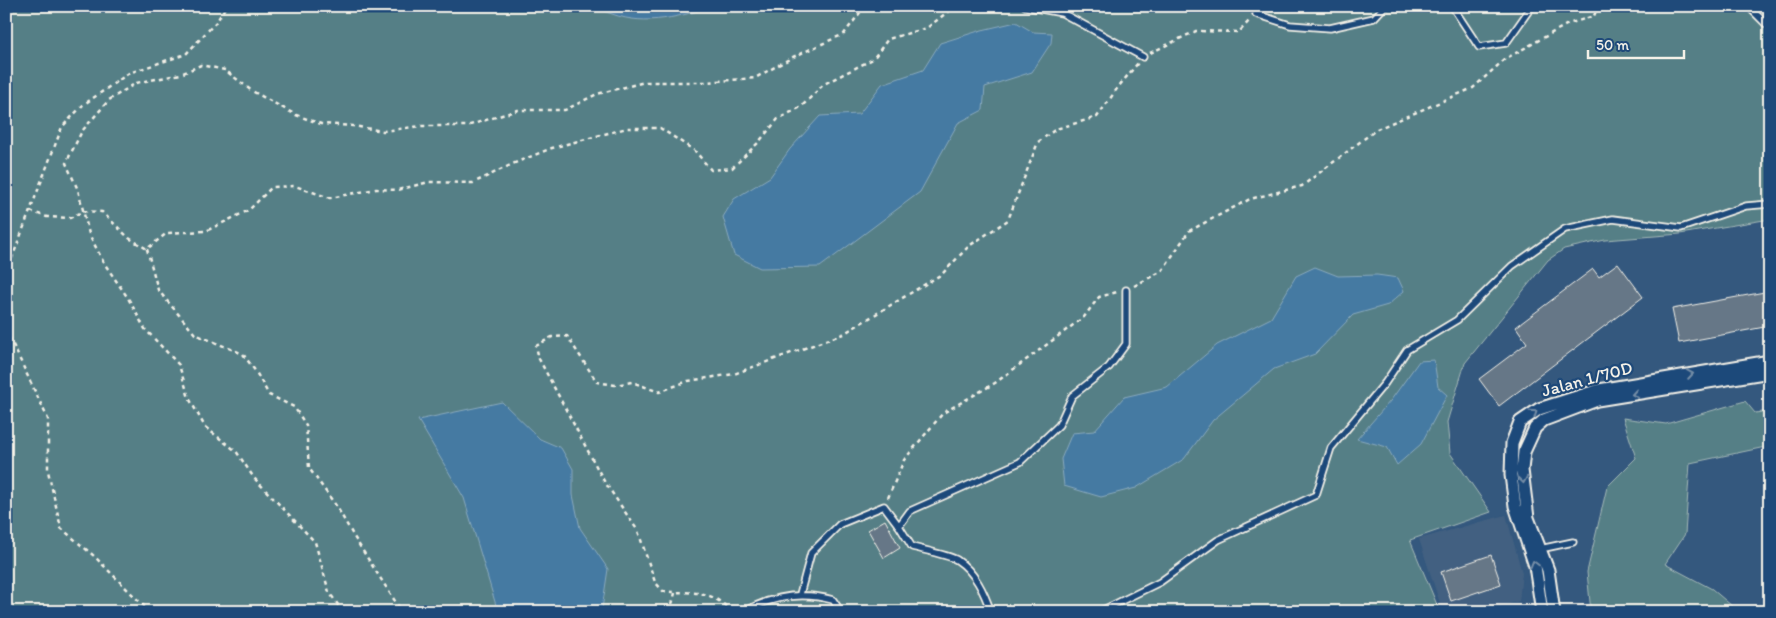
<svg xmlns="http://www.w3.org/2000/svg" width="1776" height="618" font-family="Itim,sans-serif">
  <rect width="100%" height="100%" fill="#34587e"/>
  <filter id="ink" filterUnits="userSpaceOnUse"><feTurbulence type="fractalNoise" baseFrequency=".02" numOctaves="2"/><feDisplacementMap in="SourceGraphic" scale="10" xChannelSelector="R" yChannelSelector="G"/><feConvolveMatrix kernelMatrix="1 2 1 2 8 2 1 2 1" color-interpolation-filters="sRGB"/></filter>
  <g filter="url(#ink)">
    <path fill="#436181" d="M1506 515 1522 573 1519 601 1483 612H1443L1419 539Z"/>
    <path fill="#557f86" stroke="#a4b8b7" d="M6 6H1770V219L1680 234 1605 240 1564 249 1548 260 1465 363 1447 422 1450 453 1491 512 1410 540 1440 612H6Z
      M1745 401 1755 413 1770 411V446L1690 463 1685 534 1665 564 1712 589 1739 612H1591L1587 572 1607 487 1636 458 1623 418 1666 424Z"/>
    <path fill="#447aa2" stroke="#8aaabe" d="M595 6H715C681 16 647 27 612 14 606 12 600 10 595 6Z
      M1016 22 1033 32 1052 33 1051 43 1032 72 985 87 983 110 958 123 920 192 820 267 760 268 734 255 723 217 734 199 770 177 790 149 820 116 859 114 882 84 923 70 940 43 982 30Z
      M1315 267 1338 276 1377 275 1398 278 1404 291 1388 305 1353 315 1315 354 1274 369 1213 420 1184 459 1136 488 1101 497 1064 486 1061 459 1072 433 1094 431 1124 397 1167 387 1217 345 1271 318 1296 276Z
      M1434 360 1438 387 1447 395 1421 444 1397 465 1387 447 1357 439 1391 400 1419 361Z
      M502 402 540 439 561 448 573 469V495L580 528 608 569 602 609 599 612H498L464 498 418 420Z"/>
    <path fill="#667787" stroke="#f4f1e8" d="M1618 263 1643 297 1499 406 1479 379 1527 343 1516 327 1593 269 1599 277Z
      M1770 291V326L1679 343 1672 309Z
      M885 520 900 548 884 558 868 530Z
      M1491 555 1501 584 1451 601 1441 572Z"/>
    <g fill="none" stroke-linecap="round" stroke-linejoin="round">
      <g stroke="#f4f1e8" stroke-width="9">
        <path id="lane" d="M1025 6 1062 13 1143 57
          M1452 6 1479 47 1506 43 1532 6
          M1748 6 1767 25 1770 26
          M1256 14 1290 25 1330 28 1374 18 1385 6
          M899 526 910 511 1020 462 1059 425 1072 396 1109 367 1126 344V290
          M1540 549 1573 542
          M800 594 811 553 840 524 884 506 899 526 912 547C923 550 948 555 957 560 975 572 984 592 991 612
          M744 612C772 596 801 591 833 600L841 612
          M1099 612 1160 582 1218 540 1316 495 1331 448 1385 383 1407 350 1457 320 1512 266 1565 229 1613 219 1681 228 1746 206 1770 204"/>
      </g>
      <g stroke="#f4f1e8" stroke-width="15">
        <path id="street" d="M1542 612 1535 566 1515 506 1511 475 1512 443 1520 422 1539 409 1599 390 1770 361
          M1554 612 1548 570 1528 518 1522 470 1524 452 1535 428 1544 420 1597 400 1770 372"/>
      </g>
      <path stroke="#f4f1e8" stroke-width="2.5" stroke-dasharray="4 4" stroke-linecap="butt" d="M1150 53 1196 31 1239 32 1251 19
        M30 211 47 217 70 218 84 211 102 212 129 238 147 249 167 233 206 231 249 210 272 187 295 186 330 198 376 189 398 190 429 182 473 183 517 162 552 148 627 128H660L695 151 711 170 732 168 758 143 778 119 801 107 824 84 873 59 888 39 927 28 955 6
        M147 249 158 290 195 334 243 354 256 372 269 395 294 407 306 425 309 468 337 507 354 537 402 612
        M6 274 62 127 83 105 129 73 186 54 217 21 226 6
        M1134 286 1162 271 1189 231 1250 199 1302 186 1377 129 1473 88 1505 59 1568 24 1594 16 1598 6
        M6 330 48 419V471L61 528 94 556 150 612
        M888 498 904 460 943 413 995 383 1084 317 1099 297 1117 292
        M343 612 329 592 315 542 254 478 236 451 205 427 189 398 179 365 145 329 128 298 104 263 89 234 78 190 66 163 82 131 109 100 136 83 181 74 201 65 225 70 252 91 296 115 321 124 353 126 383 131 422 126H467L518 110H565L597 94 645 82H707L755 78 793 57 844 34 865 6
        M670 612 675 593
        M732 612C706 586 694 595 663 591L655 582 638 531 604 481 539 359 536 346 552 337 567 336 597 382 615 385 632 382 659 392 688 381 734 374 843 334 942 274 969 246 1008 220 1038 142 1056 129 1097 117 1119 86 1138 63"/>
      <use href="#lane" stroke="#1f4a7a" stroke-width="5.5"/>
      <use href="#street" stroke="#1f4a7a" stroke-width="11"/>
    </g>
    <defs><path id="oneway-chevron" d="M-2-3.5L2.5 0L-2 3.5" fill="none" stroke-width="1.6" stroke-linecap="round" stroke-linejoin="round" transform="scale(1.25)"/></defs>
    <g stroke="#748da6">
      <use href="#oneway-chevron" transform="translate(1690 374) rotate(-9)"/>
      <use href="#oneway-chevron" transform="translate(1635 394) rotate(171)"/>
      <use href="#oneway-chevron" transform="translate(1534 413) rotate(-34)"/>
      <use href="#oneway-chevron" transform="translate(1523 480) rotate(82)"/>
      <use href="#oneway-chevron" transform="translate(1534 564) rotate(-105)"/>
    </g>
  </g>
  <g text-anchor="middle" dominant-baseline="central" stroke-width="4.5" stroke-linejoin="round" paint-order="stroke">
    <g font-size="18" fill="#f4f1e8" stroke="#1f4a7a">
      <text transform="translate(1587 379) rotate(-15)">Jalan 1/70D</text>
    </g>
  </g>
  <rect width="1776" height="618" fill="none" stroke="#1f4a7a" stroke-width="25"/>
  <rect x="12" y="12" width="1751" height="593" fill="none" stroke="#f4f1e8" stroke-width="2" filter="url(#ink)"/>
  <path d="M1588 50v8h96v-8" fill="none" stroke="#f4f1e8" stroke-width="2.5"/>
  <text x="1596" y="50" font-size="15" fill="#f4f1e8" stroke="#1f4a7a" stroke-width="4" paint-order="stroke">50 m</text>
</svg>
